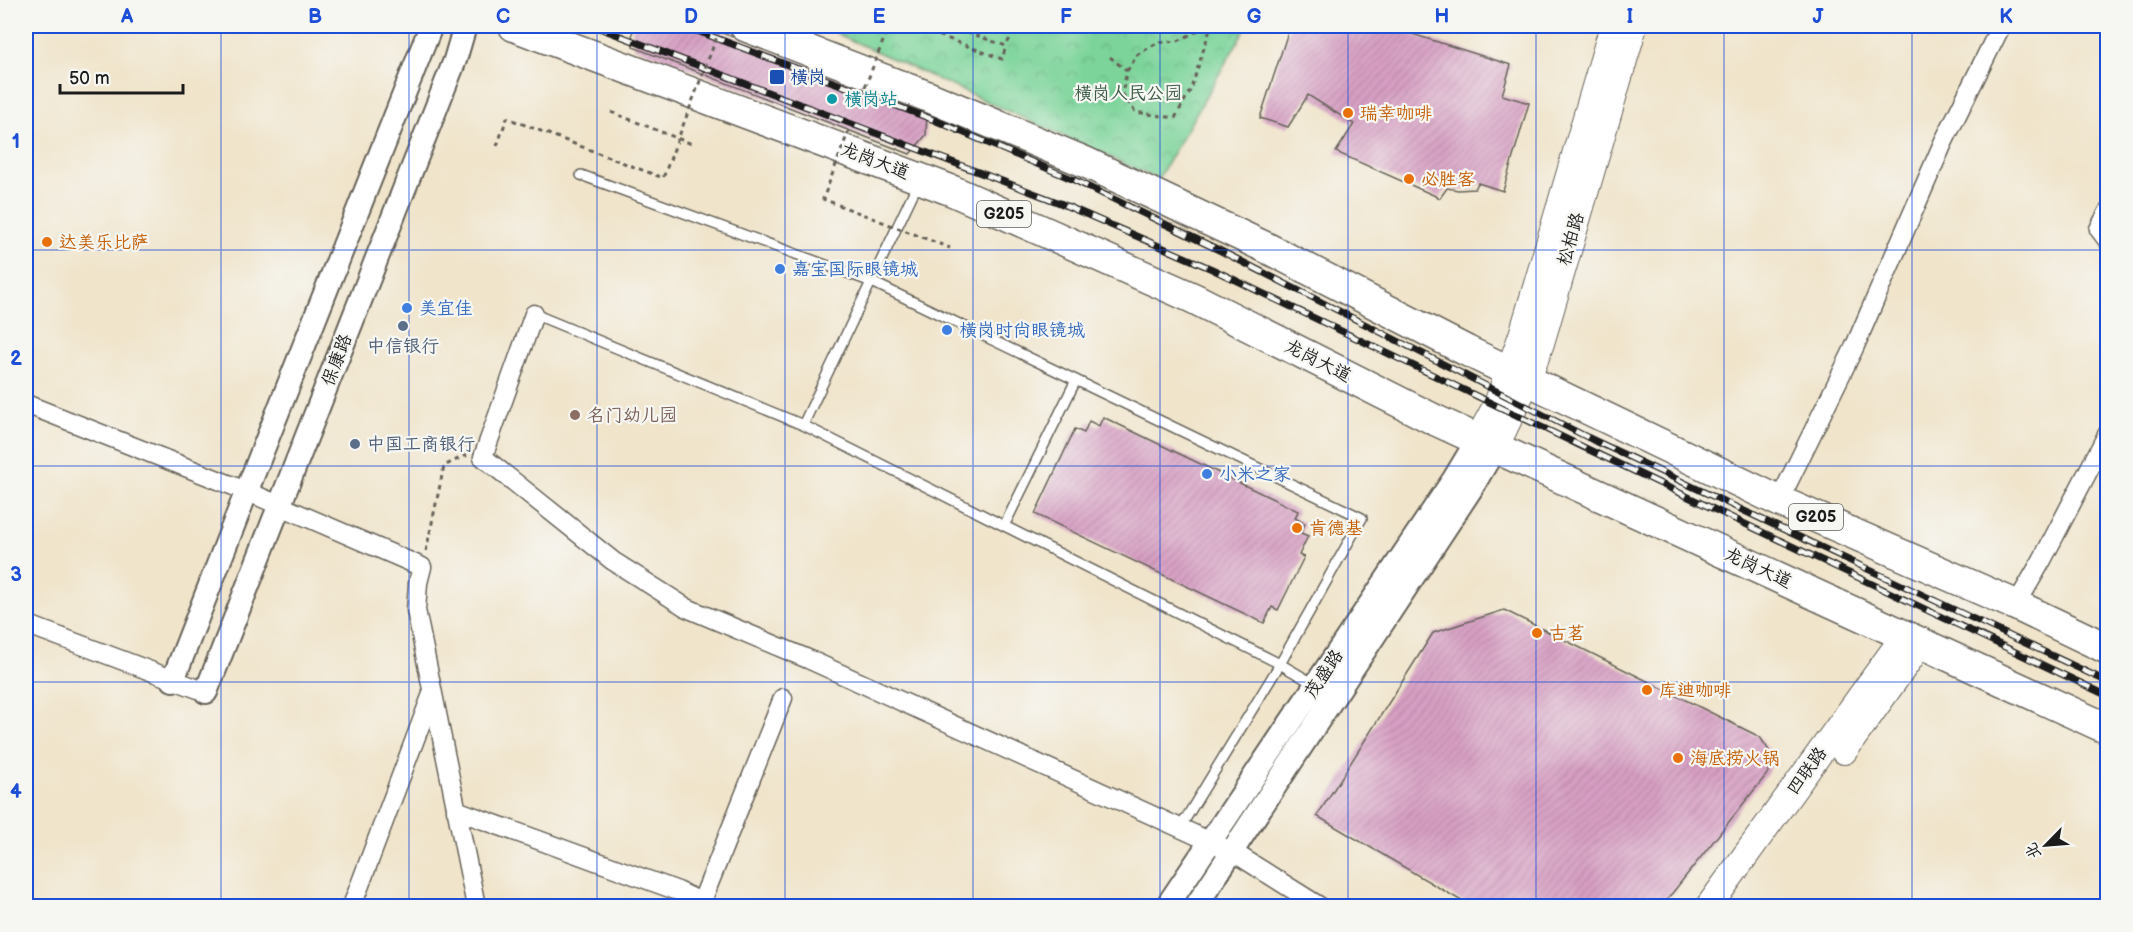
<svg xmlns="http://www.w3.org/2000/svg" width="2133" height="932" font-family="'Balsamiq Sans','LXGW WenKai TC',sans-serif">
  <defs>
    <pattern id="park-crowns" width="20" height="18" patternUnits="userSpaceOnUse" patternTransform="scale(1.5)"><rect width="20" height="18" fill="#7bd49a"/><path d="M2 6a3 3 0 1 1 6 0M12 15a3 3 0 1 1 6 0" fill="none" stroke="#6ab584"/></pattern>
    <pattern id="building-hatch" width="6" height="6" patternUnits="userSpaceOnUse" patternTransform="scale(1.5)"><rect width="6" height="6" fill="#d79fc3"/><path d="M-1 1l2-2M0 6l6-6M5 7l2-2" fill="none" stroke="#b888a7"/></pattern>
  </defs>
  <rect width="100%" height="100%" fill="#f6f6f2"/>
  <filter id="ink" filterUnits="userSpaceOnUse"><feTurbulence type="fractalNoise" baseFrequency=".0167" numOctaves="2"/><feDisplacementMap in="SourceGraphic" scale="12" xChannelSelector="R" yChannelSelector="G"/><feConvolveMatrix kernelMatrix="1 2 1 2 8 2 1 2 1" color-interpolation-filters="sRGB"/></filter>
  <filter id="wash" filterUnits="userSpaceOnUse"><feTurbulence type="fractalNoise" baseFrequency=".008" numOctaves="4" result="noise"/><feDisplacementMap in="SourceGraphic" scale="24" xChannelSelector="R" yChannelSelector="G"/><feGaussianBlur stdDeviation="1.35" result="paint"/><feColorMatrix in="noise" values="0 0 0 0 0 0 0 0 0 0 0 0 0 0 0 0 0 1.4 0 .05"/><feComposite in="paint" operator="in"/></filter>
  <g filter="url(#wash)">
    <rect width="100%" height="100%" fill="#f0e4ca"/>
    <path fill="url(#park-crowns)" stroke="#4c785b" stroke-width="1.5" d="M841 26H1247L1158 179 837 34Z"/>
    <g id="blocks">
      <path fill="url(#building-hatch)" d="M632 26H704L927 111 926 135 910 154 633 47Z
        M1290 26H1387L1511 65 1502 95 1529 103 1503 191 1478 183 1475 189 1458 190 1447 188 1440 198 1336 152 1354 124 1308 95 1288 127 1260 118Z
        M1103 417 1298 511 1295 518 1305 523 1301 533 1308 536 1299 555 1304 557 1278 610 1272 607 1264 623 1035 514 1075 429 1084 433 1089 421 1099 426Z
        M1504 610 1754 734 1760 737 1768 749 1771 763 1767 774 1662 906H1470L1317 816 1433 633Z"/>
    </g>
  </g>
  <g filter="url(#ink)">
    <use href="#blocks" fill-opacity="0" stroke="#666259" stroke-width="1.5"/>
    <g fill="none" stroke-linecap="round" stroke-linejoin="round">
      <g stroke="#666259" stroke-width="12">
        <path id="service" d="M581 175 872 282 1362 518 1280 664 1180 828
          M534 314 803 425 1280 664 1316 685
          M803 425 918 183
          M1004 526 1076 380"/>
      </g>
      <g stroke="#666259" stroke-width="21">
        <path id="minor" d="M2108 212 2099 229 2108 241
          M534 314 483 457 613 561 687 608 808 659 1233 852 1319 906
          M26 404 246 491 422 567 418 583 416 610 476 906
          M1779 501 1854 348 1943 143 2001 26
          M2016 605 2042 560 2108 433
          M26 624 206 692
          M456 810 678 891 703 903 707 906
          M352 906 432 694
          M700 906 783 698"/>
      </g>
      <g stroke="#666259" stroke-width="26">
        <path id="tertiary" d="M173 680 260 457 431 26
          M206 692 455 60 465 26
          M1167 906 1454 479 1478 439
          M1196 906 1471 489 1495 448"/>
      </g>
      <g stroke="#666259" stroke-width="28">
        <path id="secondary" d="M1478 439 1497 404 1522 335 1613 26
          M1495 448 1528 379 1541 343 1634 26
          M1844 751 1921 643
          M1709 906 1905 635"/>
      </g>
      <g stroke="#666259" stroke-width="33">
        <path id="trunk" d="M514 26 953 191 1193 298 1435 420 2108 729
          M745 26 929 97 1085 162 1267 248 1467 351 1779 501 2016 605 2108 649"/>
      </g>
      <path stroke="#666259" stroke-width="3" stroke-dasharray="4.5 4.5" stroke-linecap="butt" d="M914 26 1002 59 1006 46
        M950 26 1006 46 1016 26
        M1110 57 1127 71 1122 93 1135 112 1175 118 1191 89 1211 26
        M1127 71 1138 54 1157 43 1178 41 1207 26
        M611 112 692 144
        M426 551 444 466 464 456H468"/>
      <use href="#service" stroke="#fff" stroke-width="9"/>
      <use href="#minor" stroke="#fff" stroke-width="18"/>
      <use href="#tertiary" stroke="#fff" stroke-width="22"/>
      <use href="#secondary" stroke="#fff" stroke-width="26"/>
      <use href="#trunk" stroke="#fff" stroke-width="30"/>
      <g stroke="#1c1c1c" stroke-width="7">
        <path id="rail" d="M594 26 1060 203 1212 269 1583 447 2108 696
          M684 26 934 120 1072 179 1221 251 1587 437 2108 682"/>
      </g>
      <use href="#rail" stroke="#f6f6f2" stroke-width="4.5" stroke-dasharray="14" stroke-linecap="butt"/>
      <path stroke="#666259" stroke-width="3" stroke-dasharray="4.5 4.5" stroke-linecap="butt" d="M865 87 889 26
        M849 130 823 199 950 248
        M497 146 507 118 663 178 721 26"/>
    </g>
  </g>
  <path fill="none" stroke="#1d4ed8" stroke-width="1.5" stroke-opacity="0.55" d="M221 26V906M409 26V906M597 26V906M785 26V906M973 26V906M1160 26V906M1348 26V906M1536 26V906M1724 26V906M1912 26V906M26 250H2108M26 466H2108M26 682H2108"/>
  <rect fill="#1a4fb4" stroke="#f6f6f2" stroke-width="2" x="769" y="69" width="16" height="16" rx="3"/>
  <circle fill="#0f9aa8" stroke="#f6f6f2" stroke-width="2" cx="832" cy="99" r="6"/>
  <g fill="#e8710a" stroke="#f6f6f2" stroke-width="2">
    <circle cx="1348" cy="113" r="6"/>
    <circle cx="1409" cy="179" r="6"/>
    <circle cx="47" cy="242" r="6"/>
    <circle cx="1297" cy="528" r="6"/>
    <circle cx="1537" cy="633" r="6"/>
    <circle cx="1647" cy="690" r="6"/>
    <circle cx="1678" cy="758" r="6"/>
  </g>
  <g fill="#3f7fe0" stroke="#f6f6f2" stroke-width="2">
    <circle cx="780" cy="269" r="6"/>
    <circle cx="407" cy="308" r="6"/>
    <circle cx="947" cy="330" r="6"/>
    <circle cx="1207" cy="474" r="6"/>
  </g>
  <g fill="#5c6f8a" stroke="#f6f6f2" stroke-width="2">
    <circle cx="403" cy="326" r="6"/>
    <circle cx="355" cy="444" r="6"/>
  </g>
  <circle fill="#8d6e63" stroke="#f6f6f2" stroke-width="2" cx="575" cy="415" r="6"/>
  <g text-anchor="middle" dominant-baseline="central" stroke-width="4.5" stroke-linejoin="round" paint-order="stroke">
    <g fill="#f6f6f2" stroke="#5d5d5c" stroke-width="1.5">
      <rect x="977" y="201" width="54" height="26" rx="4.5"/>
      <rect x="1789" y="504" width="54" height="26" rx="4.5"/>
    </g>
    <g font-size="16" font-weight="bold" fill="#1c1c1c">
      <text x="1004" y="214">G205</text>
      <text x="1816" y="517">G205</text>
    </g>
    <g font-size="18" fill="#164399" stroke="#f6f6f2" text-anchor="start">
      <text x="790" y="77">横岗</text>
    </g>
    <g font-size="18" fill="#3d5c48" stroke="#f6f6f2">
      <text x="1128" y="93">横岗人民公园</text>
    </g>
    <g font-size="18" fill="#0d838f" stroke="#f6f6f2" text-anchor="start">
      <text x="844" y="99">横岗站</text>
    </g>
    <g font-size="18" fill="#c56008" stroke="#f6f6f2" text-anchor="start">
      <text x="1360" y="113">瑞幸咖啡</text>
      <text x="1421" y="179">必胜客</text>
      <text x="59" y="242">达美乐比萨</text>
      <text x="1309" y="528">肯德基</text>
      <text x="1549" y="633">古茗</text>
      <text x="1659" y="690">库迪咖啡</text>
      <text x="1690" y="758">海底捞火锅</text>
    </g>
    <g font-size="18" fill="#1c1c1c" stroke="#f6f6f2">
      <text transform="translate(875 161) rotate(21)">龙岗大道</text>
      <text transform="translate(1571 239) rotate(-74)">松柏路</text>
      <text transform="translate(337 360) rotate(-69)">保康路</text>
      <text transform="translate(1318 361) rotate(27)">龙岗大道</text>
      <text transform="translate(1758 568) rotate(25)">龙岗大道</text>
      <text transform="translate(1324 674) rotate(-56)">茂盛路</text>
      <text transform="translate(1807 771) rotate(-54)">四联路</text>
    </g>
    <g font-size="18" fill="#366cbe" stroke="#f6f6f2" text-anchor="start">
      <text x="792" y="269">嘉宝国际眼镜城</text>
      <text x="419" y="308">美宜佳</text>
      <text x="959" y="330">横岗时尚眼镜城</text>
      <text x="1219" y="474">小米之家</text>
    </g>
    <g font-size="18" fill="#4e5e75" stroke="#f6f6f2">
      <text x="403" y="346">中信银行</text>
      <text x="367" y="444" text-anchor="start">中国工商银行</text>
    </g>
    <g font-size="18" fill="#785e54" stroke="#f6f6f2" text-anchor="start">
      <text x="587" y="415">名门幼儿园</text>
    </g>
  </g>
  <rect width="2133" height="932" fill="none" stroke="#f6f6f2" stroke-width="66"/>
  <g transform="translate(2046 845) rotate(245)" stroke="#f6f6f2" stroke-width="4.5" paint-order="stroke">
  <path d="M0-4.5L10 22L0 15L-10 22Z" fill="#1c1c1c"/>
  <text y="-9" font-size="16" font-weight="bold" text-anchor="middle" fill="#1c1c1c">北</text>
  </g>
  <path d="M60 84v9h123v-9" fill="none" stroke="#1c1c1c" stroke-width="3"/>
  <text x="69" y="84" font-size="18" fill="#1c1c1c" stroke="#f6f6f2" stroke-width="4.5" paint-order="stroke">50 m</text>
  <rect x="33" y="33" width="2067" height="866" fill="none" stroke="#1d4ed8" stroke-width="2"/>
  <g font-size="20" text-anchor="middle" font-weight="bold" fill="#1d4ed8">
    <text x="127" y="23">A</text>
    <text x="315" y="23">B</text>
    <text x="503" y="23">C</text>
    <text x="691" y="23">D</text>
    <text x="879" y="23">E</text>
    <text x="1066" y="23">F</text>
    <text x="1254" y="23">G</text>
    <text x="1442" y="23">H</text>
    <text x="1630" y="23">I</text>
    <text x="1818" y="23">J</text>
    <text x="2006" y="23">K</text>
    <text x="16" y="148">1</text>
    <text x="16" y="365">2</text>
    <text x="16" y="581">3</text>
    <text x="16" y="798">4</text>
  </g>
</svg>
